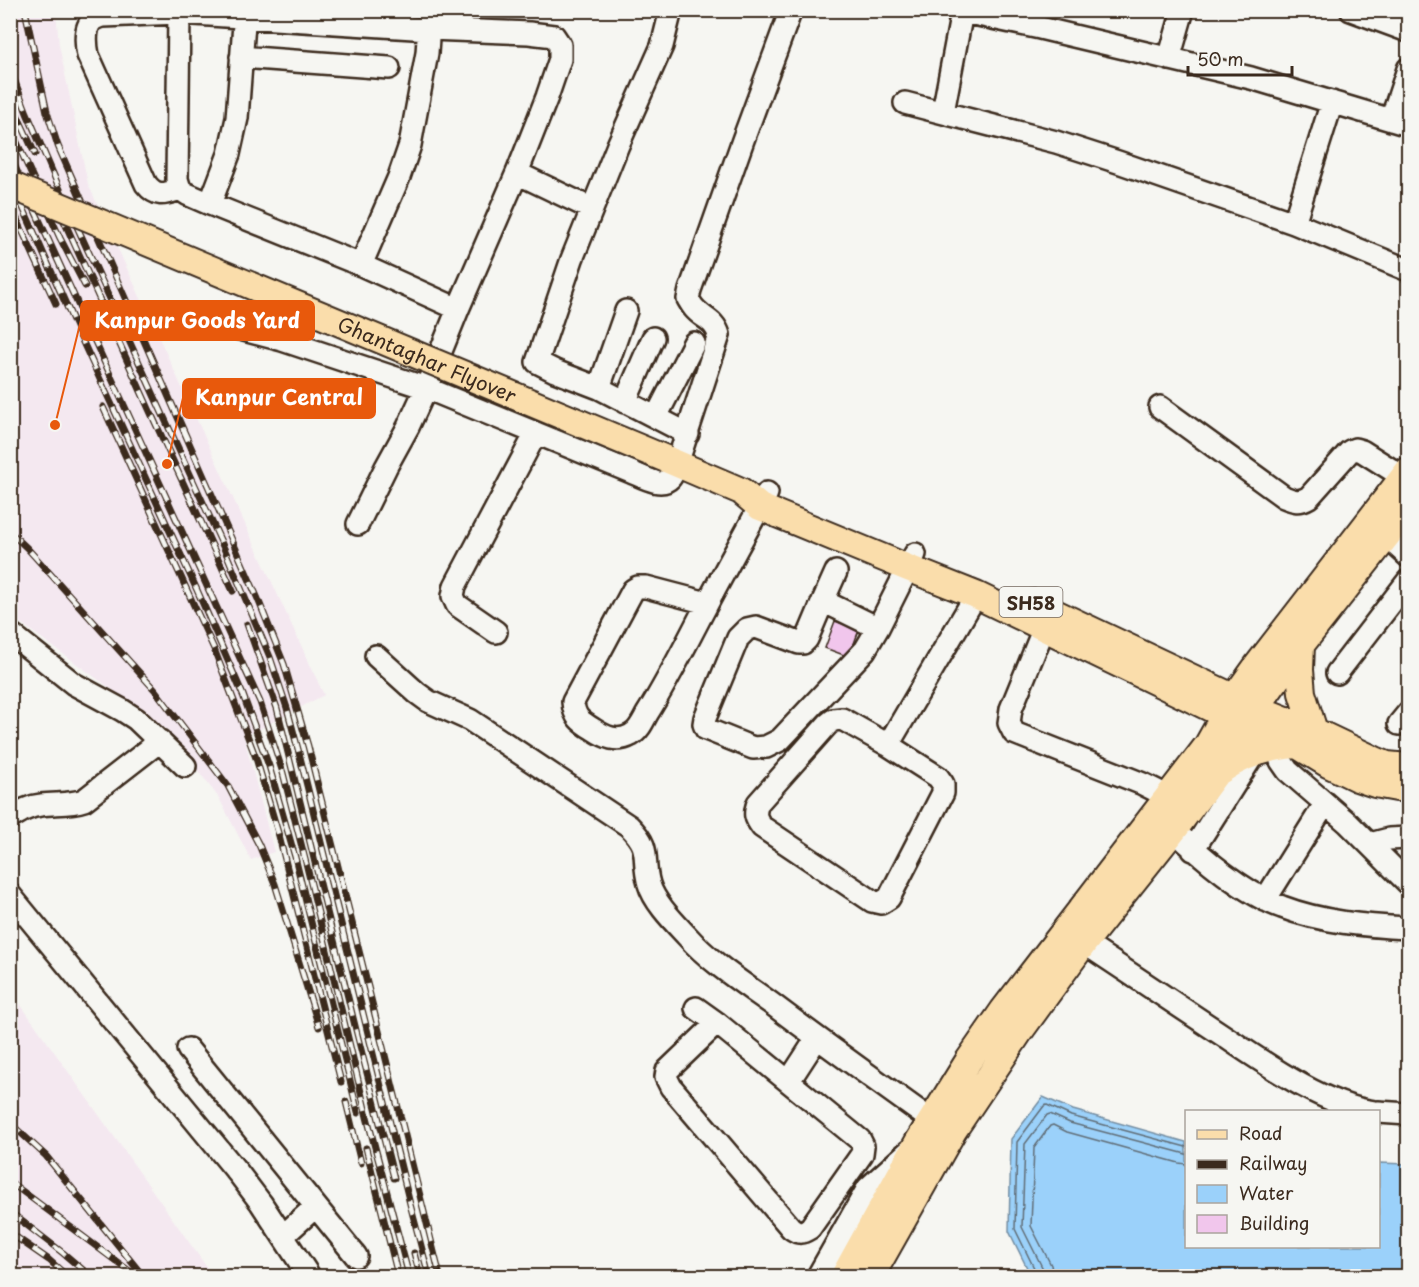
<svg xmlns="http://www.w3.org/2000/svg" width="1419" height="1287" font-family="'Playpen Sans',sans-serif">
  <rect width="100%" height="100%" fill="#f6f6f2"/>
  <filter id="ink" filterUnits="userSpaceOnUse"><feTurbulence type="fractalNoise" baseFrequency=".0167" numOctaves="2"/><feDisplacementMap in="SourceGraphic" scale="12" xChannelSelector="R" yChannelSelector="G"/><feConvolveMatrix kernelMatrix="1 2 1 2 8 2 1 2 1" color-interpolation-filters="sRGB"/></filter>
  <g filter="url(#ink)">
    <path fill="#f4e8f0" d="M11 11H56L59 45 88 184 324 695 244 737 274 852 251 860 219 798 166 729 11 616Z
      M10 991H11L213 1276H11Z"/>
    <path fill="#9bd1fa" stroke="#758ea2" stroke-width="1.5" d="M1043 1097 1073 1110 1186 1142V1246H1378L1379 1163 1408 1164V1276H1031L1009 1231 1011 1139Z"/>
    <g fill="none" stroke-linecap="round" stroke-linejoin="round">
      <path stroke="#616d76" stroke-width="1.5" d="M1036 1276V1272L1015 1229 1017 1142 1044 1106 1047 1105 1071 1116 1186 1147
        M1044 1276 1043 1269 1022 1227 1025 1144 1047 1115 1050 1114 1070 1123 1186 1154
        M1053 1276 1051 1265 1031 1226 1034 1148 1050 1126 1053 1125 1067 1132 1179 1163 1186 1164"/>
    </g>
    <path fill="#f1c6ec" stroke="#3b2a1e" stroke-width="1.5" d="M835 621 859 630 849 657 825 648Z"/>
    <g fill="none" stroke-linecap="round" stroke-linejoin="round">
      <g stroke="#3b2a1e" stroke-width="26">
        <path id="minor" d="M671 10 662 46 618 145 572 259 537 362 555 371 599 388 688 434
          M954 10 1040 28 1251 78 1408 125
          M1351 10 1408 31
          M179 13 177 179 180 189 187 194 210 204 361 265 458 309
          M241 57 389 68
          M1169 59 1183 10
          M905 103 1056 142 1118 162 1294 223 1408 270
          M943 112 962 12
          M1391 120 1408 69
          M517 173 592 209
          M180 189C165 194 157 198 146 184L88 55C86 45 84 27 93 20 94 19 101 16 103 16L179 13 429 29 529 33 554 36 560 45V59L547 97 517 173 458 309 426 388 408 427 386 467 358 524
          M210 204 229 154 237 118 245 10
          M1294 223 1332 102
          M361 265 399 177 410 145 427 53 430 10
          M217 323 282 340 426 388 631 472C641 476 661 488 670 478 673 475 675 468 677 464L719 335C714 319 703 319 694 308 692 306 690 302 688 299L690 290 743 140 791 10
          M599 388 626 311
          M625 402 653 338
          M1160 407 1284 497C1294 501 1299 503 1309 497L1350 451 1355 449 1362 451 1403 477
          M656 417 694 343
          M1387 537 1408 556
          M823 601 836 572
          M707 603 646 587H638L633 590 573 702C574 717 581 722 593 729 605 737 617 743 631 735 639 731 643 721 647 714 669 679 687 642 706 606 726 568 747 531 767 493
          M878 628 823 601 807 639 803 643H799L756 627 747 629 738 638 705 718 704 724 706 729 753 748 766 747 780 740 865 650 878 628 915 554
          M1044 628 1011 709 1009 723 1014 733 1143 784 1167 796
          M496 632 457 605 453 596 455 586 536 433
          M10 633 74 684 122 710 136 719 185 766
          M376 656 417 693 428 701 470 720 629 826C653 850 641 857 649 884 654 902 674 922 687 936 711 963 743 983 772 1004 825 1044 878 1082 931 1120L944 1127
          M1337 673 1408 581
          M842 719 888 745 938 777 943 784V793L889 898 881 903 872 901 762 827C755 818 754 814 758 803L828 724 833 720Z
          M1399 724 1408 713
          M888 745 976 595
          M1278 747 1281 761 1288 771 1348 823 1408 883
          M10 818C20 812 29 806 41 805 56 803 69 805 84 800L160 741
          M1174 830C1201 857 1245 894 1282 907 1321 922 1366 926 1408 928
          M1370 844 1389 839 1408 838
          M1193 850 1255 752
          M10 895 239 1174 261 1203 309 1276
          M1265 900 1325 804
          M1084 943C1128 972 1171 1001 1215 1030 1259 1059 1321 1105 1374 1112
          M696 1008 717 1023 860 1140 863 1146 862 1154 810 1228C802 1233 799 1234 791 1228L671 1087 666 1077 667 1071 717 1023
          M188 1049 356 1256
          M789 1081 817 1038
          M1378 1112 1408 1114
          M283 1236 315 1207
          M818 1276 868 1188 909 1151"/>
      </g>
      <g stroke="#3b2a1e" stroke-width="30">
        <path id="major" d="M666 459 741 491 760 507 908 568 976 595 1225 715 1297 745 1328 764 1357 778 1375 784 1397 788H1408
          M1034 603 1256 708 1314 731 1375 760 1387 765 1408 767
          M1301 645 1300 670 1302 693 1314 731
          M1219 772C1243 755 1267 747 1296 745
          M844 1276 918 1142 969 1060 1003 1011 1207 746 1234 698 1257 666 1408 471
          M871 1276 953 1131 1020 1031 1084 943 1174 830 1215 775 1256 708 1301 645 1408 509"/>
      </g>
      <use href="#minor" stroke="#f6f6f2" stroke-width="21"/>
      <use href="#major" stroke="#faddab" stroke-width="26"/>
      <g stroke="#3b2a1e" stroke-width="7">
        <path id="rail" d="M25 10 47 112 58 146 258 599 284 664 308 746 440 1276
          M10 69 27 113 58 185 227 555 270 657 287 708 299 753 410 1204 429 1276
          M10 99 35 154
          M10 127 60 238 85 286
          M10 156 260 702 283 773 307 867 367 1117 409 1276
          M10 178 76 327 197 590 243 695 269 766 295 857 358 1113
          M10 204 56 304
          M60 212 149 409 233 591
          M103 407 214 649 256 758 279 836 341 1082
          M10 532 27 548 155 690 228 786 259 845 275 884 319 1027
          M247 624 277 708 357 1034 394 1178
          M346 1102 361 1163
          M10 1123 46 1156 143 1276
          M366 1148 398 1276
          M10 1182 136 1276
          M10 1212 63 1253 90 1276
          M10 1233 49 1260 67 1276
          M414 1253 420 1276"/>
      </g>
      <use href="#rail" stroke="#f6f6f2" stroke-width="4.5" stroke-dasharray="14" stroke-linecap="butt"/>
      <g stroke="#3b2a1e" stroke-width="30" stroke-linecap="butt">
        <g id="major-bridge">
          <path id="s1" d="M10 185 666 459"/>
        </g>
      </g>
      <use href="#major-bridge" stroke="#faddab" stroke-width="26"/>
    </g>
  </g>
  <g text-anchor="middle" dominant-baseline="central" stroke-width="4.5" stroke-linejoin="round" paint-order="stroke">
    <rect fill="#f6f6f2" stroke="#73675e" stroke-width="1.5" x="999.5" y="587" width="63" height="30" rx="4.5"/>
    <g font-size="18" font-weight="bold" fill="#3b2a1e">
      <text x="1031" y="602">SH58</text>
    </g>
    <g font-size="20" fill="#3b2a1e" stroke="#f6f6f2">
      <text stroke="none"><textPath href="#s1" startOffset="452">Ghantaghar Flyover</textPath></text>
    </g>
  </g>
  <path fill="none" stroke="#e8590c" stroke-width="2" d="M55 425L81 320M167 464L183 398"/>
  <g fill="#e8590c" stroke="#f6f6f2" stroke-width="2">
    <circle cx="55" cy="425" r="6"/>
    <circle cx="167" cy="464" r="6"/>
  </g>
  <g fill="#e8590c" stroke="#e8590c" stroke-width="2">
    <rect x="81" y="301" width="233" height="39" rx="6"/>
    <rect x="183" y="379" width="192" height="39" rx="6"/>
  </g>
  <g font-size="21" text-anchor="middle" font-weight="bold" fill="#fff">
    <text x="197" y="328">Kanpur Goods Yard</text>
    <text x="279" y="405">Kanpur Central</text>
  </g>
  <rect width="1419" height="1287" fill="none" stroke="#f6f6f2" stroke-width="36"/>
  <rect x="18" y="18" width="1383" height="1251" fill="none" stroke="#3b2a1e" stroke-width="2" filter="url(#ink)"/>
  <rect x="1185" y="1110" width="195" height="138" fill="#f6f6f2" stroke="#aba49d" stroke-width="1.5"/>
  <rect x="1197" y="1130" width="30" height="9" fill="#faddab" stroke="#aba49d" stroke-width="1.5"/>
  <text x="1239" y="1140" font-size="18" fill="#3b2a1e">Road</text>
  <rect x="1197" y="1160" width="30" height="9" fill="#3b2a1e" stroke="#aba49d" stroke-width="1.5"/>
  <text x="1239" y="1170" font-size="18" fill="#3b2a1e">Railway</text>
  <rect x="1197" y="1185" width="30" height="18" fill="#9bd1fa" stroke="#aba49d" stroke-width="1.5"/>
  <text x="1239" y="1200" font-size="18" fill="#3b2a1e">Water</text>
  <rect x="1197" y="1215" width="30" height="18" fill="#f1c6ec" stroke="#aba49d" stroke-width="1.5"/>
  <text x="1239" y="1230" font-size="18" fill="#3b2a1e">Building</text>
  <path d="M1188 66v9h104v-9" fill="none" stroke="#3b2a1e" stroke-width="3"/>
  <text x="1197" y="66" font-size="18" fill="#3b2a1e" stroke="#f6f6f2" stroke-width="4.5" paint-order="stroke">50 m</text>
</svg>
